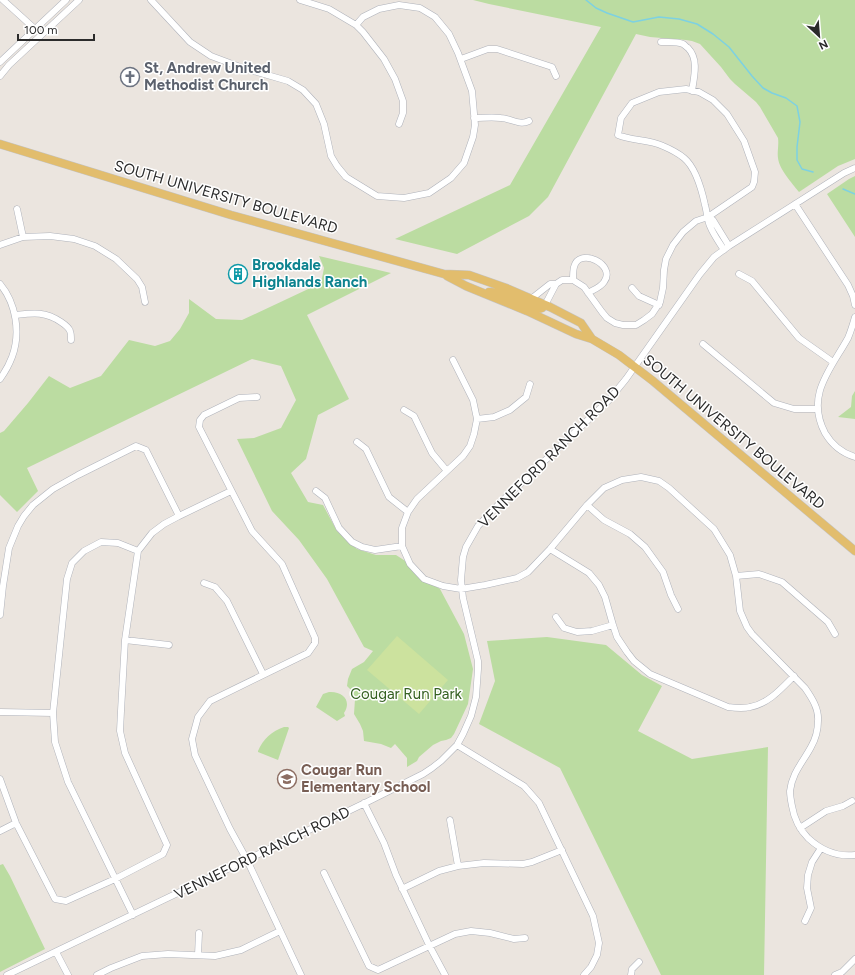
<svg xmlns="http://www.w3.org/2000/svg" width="855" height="975" font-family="Figtree,sans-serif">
  <rect width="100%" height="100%" fill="#ebe5df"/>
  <path fill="#bbdca1" d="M473 0H855V159L838 166 799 192C792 183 779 169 778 158 777 152 779 145 778 138L760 107 756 102 735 84 730 79 721 67 700 44 692 41 686 40 650 37 636 34 548 197 529 216 457 254 395 239 510 185 601 27 489 4Z
    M855 176V237L827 194 849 179Z
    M319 256 391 273 307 315 349 399 318 415 306 459 291 473 308 502 323 505 337 531 357 549 376 555H396L410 564 424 579 440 589 464 634 473 669 468 704 454 734 451 738 446 740 441 741 433 745 419 757 417 761 407 767V758L395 744 391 748 381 744 364 741 363 731 360 724 354 714 355 699 351 690 347 686 348 679 352 669 364 662 373 651 364 647 327 579 299 540 272 511 237 439 254 438 281 428 296 400 281 366 252 359 27 468 38 491 17 512 0 495V433L4 431 28 403 49 376 70 388 101 376 129 340 155 346 170 341 180 329 189 313V299L216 319 242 320 321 283 324 268Z
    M855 391V419L838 417 851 407 852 396Z
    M547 637 606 645 642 675 662 686 638 731 692 759 768 747 764 975H661L560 768 479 724 495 681 487 641Z
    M329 692C343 691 352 701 344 713L345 716 337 721 316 707 323 694Z
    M284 727H288L289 728 278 760 258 752V751C263 739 272 731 284 727Z
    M3 864 10 876 45 949 0 972V865Z"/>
  <path fill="#cce29e" d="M397 636 448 680 419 714 367 670Z"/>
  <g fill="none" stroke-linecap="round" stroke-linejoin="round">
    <path stroke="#7dd1e2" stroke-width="1.5" d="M586 0 596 8 607 13 633 22 659 17 679 19 697 24 713 34 729 47 752 76 763 88 772 93 786 98 797 106 800 122 797 147V160L802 169 813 172
      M843 189 855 194"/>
    <g stroke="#afb2ba" stroke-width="7">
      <path id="minor" d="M3 0 35 29
        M151 0 190 42 211 56 243 68 288 81 303 90 316 104 324 124 331 156 337 166 346 177 377 196 404 198 429 193 451 178 464 163 473 137 475 125 472 91 458 53 449 34 435 17 420 8 399 5 379 9 363 17 356 25
        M300 0 329 9 356 25 363 32 384 59 395 79 403 101V113L399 124
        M661 42C668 42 677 41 683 44 685 45 686 47 688 48 699 59 694 77 692 91
        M461 59 488 49H497L552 67 556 76
        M0 62 66 0
        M0 76 9 65 79 0
        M474 118C483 118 492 117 501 118 510 118 519 126 529 121
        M795 204 848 285 853 296 855 305
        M17 209 23 237
        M708 217 713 220 729 246
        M0 245 23 237 50 236 74 239 95 246 116 259 137 279 142 287 145 302
        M739 274 752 281 799 338 833 362
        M573 280C573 276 573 271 574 267 579 246 617 265 604 282 601 287 593 290 588 293
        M0 284C16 303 21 333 12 357 9 365 5 372 0 379
        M632 288 639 296 659 305
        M531 299 550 284H556L562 280H573L584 287 602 312 607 318 615 323 623 325H636L644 320 652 314 660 302 663 288 664 270 666 259 673 245 683 232 696 221 708 217 752 187 754 182 755 172 744 141 727 114 713 100 699 92 686 89 659 92 632 103 621 118 618 135C632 141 648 139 663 146 670 149 678 153 684 158 696 168 702 191 705 205 707 212 707 219 710 226 713 234 719 242 724 250
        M545 305 556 284
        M15 315C33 313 45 311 61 322 64 324 69 328 70 331 71 333 71 338 71 340
        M855 317C853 324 851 331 848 338 831 369 805 395 825 433 832 445 842 453 855 457
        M703 344 774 403 794 409H818
        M453 360 473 400 477 419 474 434 470 446 463 456 417 499 408 512 402 528V546L410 564 424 579 443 586 461 589 485 585 517 578 528 572 550 549 587 505 604 488 622 480 641 477 659 481 669 488 714 529 730 555 736 576 740 611 747 627 752 634 805 688C812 698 819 709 818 721 818 730 815 740 811 747 803 762 792 773 790 791 790 796 791 801 792 806 794 818 799 829 808 838 822 851 837 857 855 855
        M257 397 239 398 204 415 200 420 199 427 252 531 282 564 315 638V643L308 653 210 701 198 717 192 739 195 755 230 829 247 860 301 975
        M404 410 414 416 432 453 447 471
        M477 419 494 417 510 410 526 397 530 384
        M357 442 366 449 389 497 408 512
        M316 491 325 498 339 528 352 542 362 547 375 550 402 546
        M587 505 604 520 630 534 645 547 663 572 671 595 678 609
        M550 549 589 573 599 585 605 597 613 625 617 637 627 652 634 661 650 674 728 707C735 708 743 709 750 707 768 704 781 689 794 676
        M736 576 759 574 782 582 828 622 835 634
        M204 583 215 587 227 601 263 674
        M0 615 3 586 9 548 18 526 24 516 33 505 53 489 78 475 136 446 146 450 179 516
        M556 617 564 628 577 632 592 631 613 625
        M125 640 169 645
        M0 712 53 713
        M457 745 524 786 539 803 593 916 599 943 597 955 591 967 584 975
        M0 779 16 823 55 899 66 901 115 879 163 854 167 845 135 775 125 753 120 731 121 711 125 640 138 551 152 533 164 524 179 516 231 491
        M364 803 384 843 396 875 430 947 445 975
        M450 820 458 866
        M800 828 826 811 843 806 852 801
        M0 831 16 823
        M324 873 369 966 378 970 455 934 471 931 490 933 514 939 525 938
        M402 889 439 871 458 866 484 863 523 864 532 862 562 850
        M133 915 68 782 55 742 53 713 67 579 72 563 84 551 101 542 118 543 138 551
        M805 921 811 908 807 888 808 875 812 862 821 848
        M56 952 68 975
        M198 955 199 933
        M7 975 367 802 423 774 432 768 441 761 457 745 463 734 471 716 476 697 478 669V661L463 598 461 580 463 557 466 547 478 526 501 502 608 401 626 379 700 274 714 257 729 246 844 173 855 168
        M97 975 111 968 142 956 168 954 215 956 241 950 280 931
        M631 975 632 969 639 962
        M835 975 842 972 855 959"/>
    </g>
    <g stroke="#c4c4c4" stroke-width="9">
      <path id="major" d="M0 144 231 215 444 274 469 275 506 288 529 298 550 307 581 323 592 339
        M447 276 466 286 527 311 576 334 592 339 619 355 653 381 855 551
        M489 292 501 293 538 309 542 308 545 305"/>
    </g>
    <use href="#minor" stroke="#fff" stroke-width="6"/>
    <use href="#major" stroke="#e2bd6d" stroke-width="8"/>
  </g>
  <defs>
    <g id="church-ring" transform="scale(1)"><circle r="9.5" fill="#fff" stroke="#6b7280" stroke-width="1.5"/><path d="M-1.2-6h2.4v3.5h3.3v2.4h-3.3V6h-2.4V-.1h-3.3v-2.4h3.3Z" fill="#6b7280"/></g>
    <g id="building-ring" transform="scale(1)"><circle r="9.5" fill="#fff" stroke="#0f9aa8" stroke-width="1.5"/><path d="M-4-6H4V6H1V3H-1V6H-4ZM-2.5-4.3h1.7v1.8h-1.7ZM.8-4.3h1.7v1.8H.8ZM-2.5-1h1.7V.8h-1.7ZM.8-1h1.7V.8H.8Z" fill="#0f9aa8"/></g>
    <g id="school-ring" transform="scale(1)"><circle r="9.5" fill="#fff" stroke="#8d6e63" stroke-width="1.5"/><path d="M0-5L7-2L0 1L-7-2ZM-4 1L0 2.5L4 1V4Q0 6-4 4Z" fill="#8d6e63"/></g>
  </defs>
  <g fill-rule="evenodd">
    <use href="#church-ring" x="130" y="77"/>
    <use href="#building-ring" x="238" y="274"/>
    <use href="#school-ring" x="287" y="779"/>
  </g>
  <g text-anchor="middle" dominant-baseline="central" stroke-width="3" stroke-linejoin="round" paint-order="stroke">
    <g font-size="15" font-weight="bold" fill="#5b616d" stroke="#fff" text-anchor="start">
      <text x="144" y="68">St, Andrew United<tspan x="144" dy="17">Methodist Church</tspan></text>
    </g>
    <g font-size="15" fill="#2b2b2b" stroke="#fff">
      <text transform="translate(226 197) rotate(16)">SOUTH UNIVERSITY BOULEVARD</text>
      <text transform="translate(734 432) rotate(40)">SOUTH UNIVERSITY BOULEVARD</text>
      <text transform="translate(549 457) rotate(-45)">VENNEFORD RANCH ROAD</text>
      <text transform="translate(262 853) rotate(-26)">VENNEFORD RANCH ROAD</text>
    </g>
    <g font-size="15" font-weight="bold" fill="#0d838f" stroke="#fff" text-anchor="start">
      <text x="252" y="265">Brookdale<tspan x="252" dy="17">Highlands Ranch</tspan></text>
    </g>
    <g font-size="15" fill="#356122" stroke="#fff">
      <text x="406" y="694">Cougar Run Park</text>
    </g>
    <g font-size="15" font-weight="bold" fill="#785e54" stroke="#fff" text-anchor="start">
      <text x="301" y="770">Cougar Run<tspan x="301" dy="17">Elementary School</tspan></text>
    </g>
  </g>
  <g transform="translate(819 36) rotate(154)" stroke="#ffffff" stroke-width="3" paint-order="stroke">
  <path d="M0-3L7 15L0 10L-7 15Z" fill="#2b2b2b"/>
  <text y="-6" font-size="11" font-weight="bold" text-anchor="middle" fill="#2b2b2b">N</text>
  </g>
  <path d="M18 34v6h76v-6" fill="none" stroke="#2b2b2b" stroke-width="2"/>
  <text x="24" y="34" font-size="12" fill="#2b2b2b" stroke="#ffffff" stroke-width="3" paint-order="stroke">100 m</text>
</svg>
